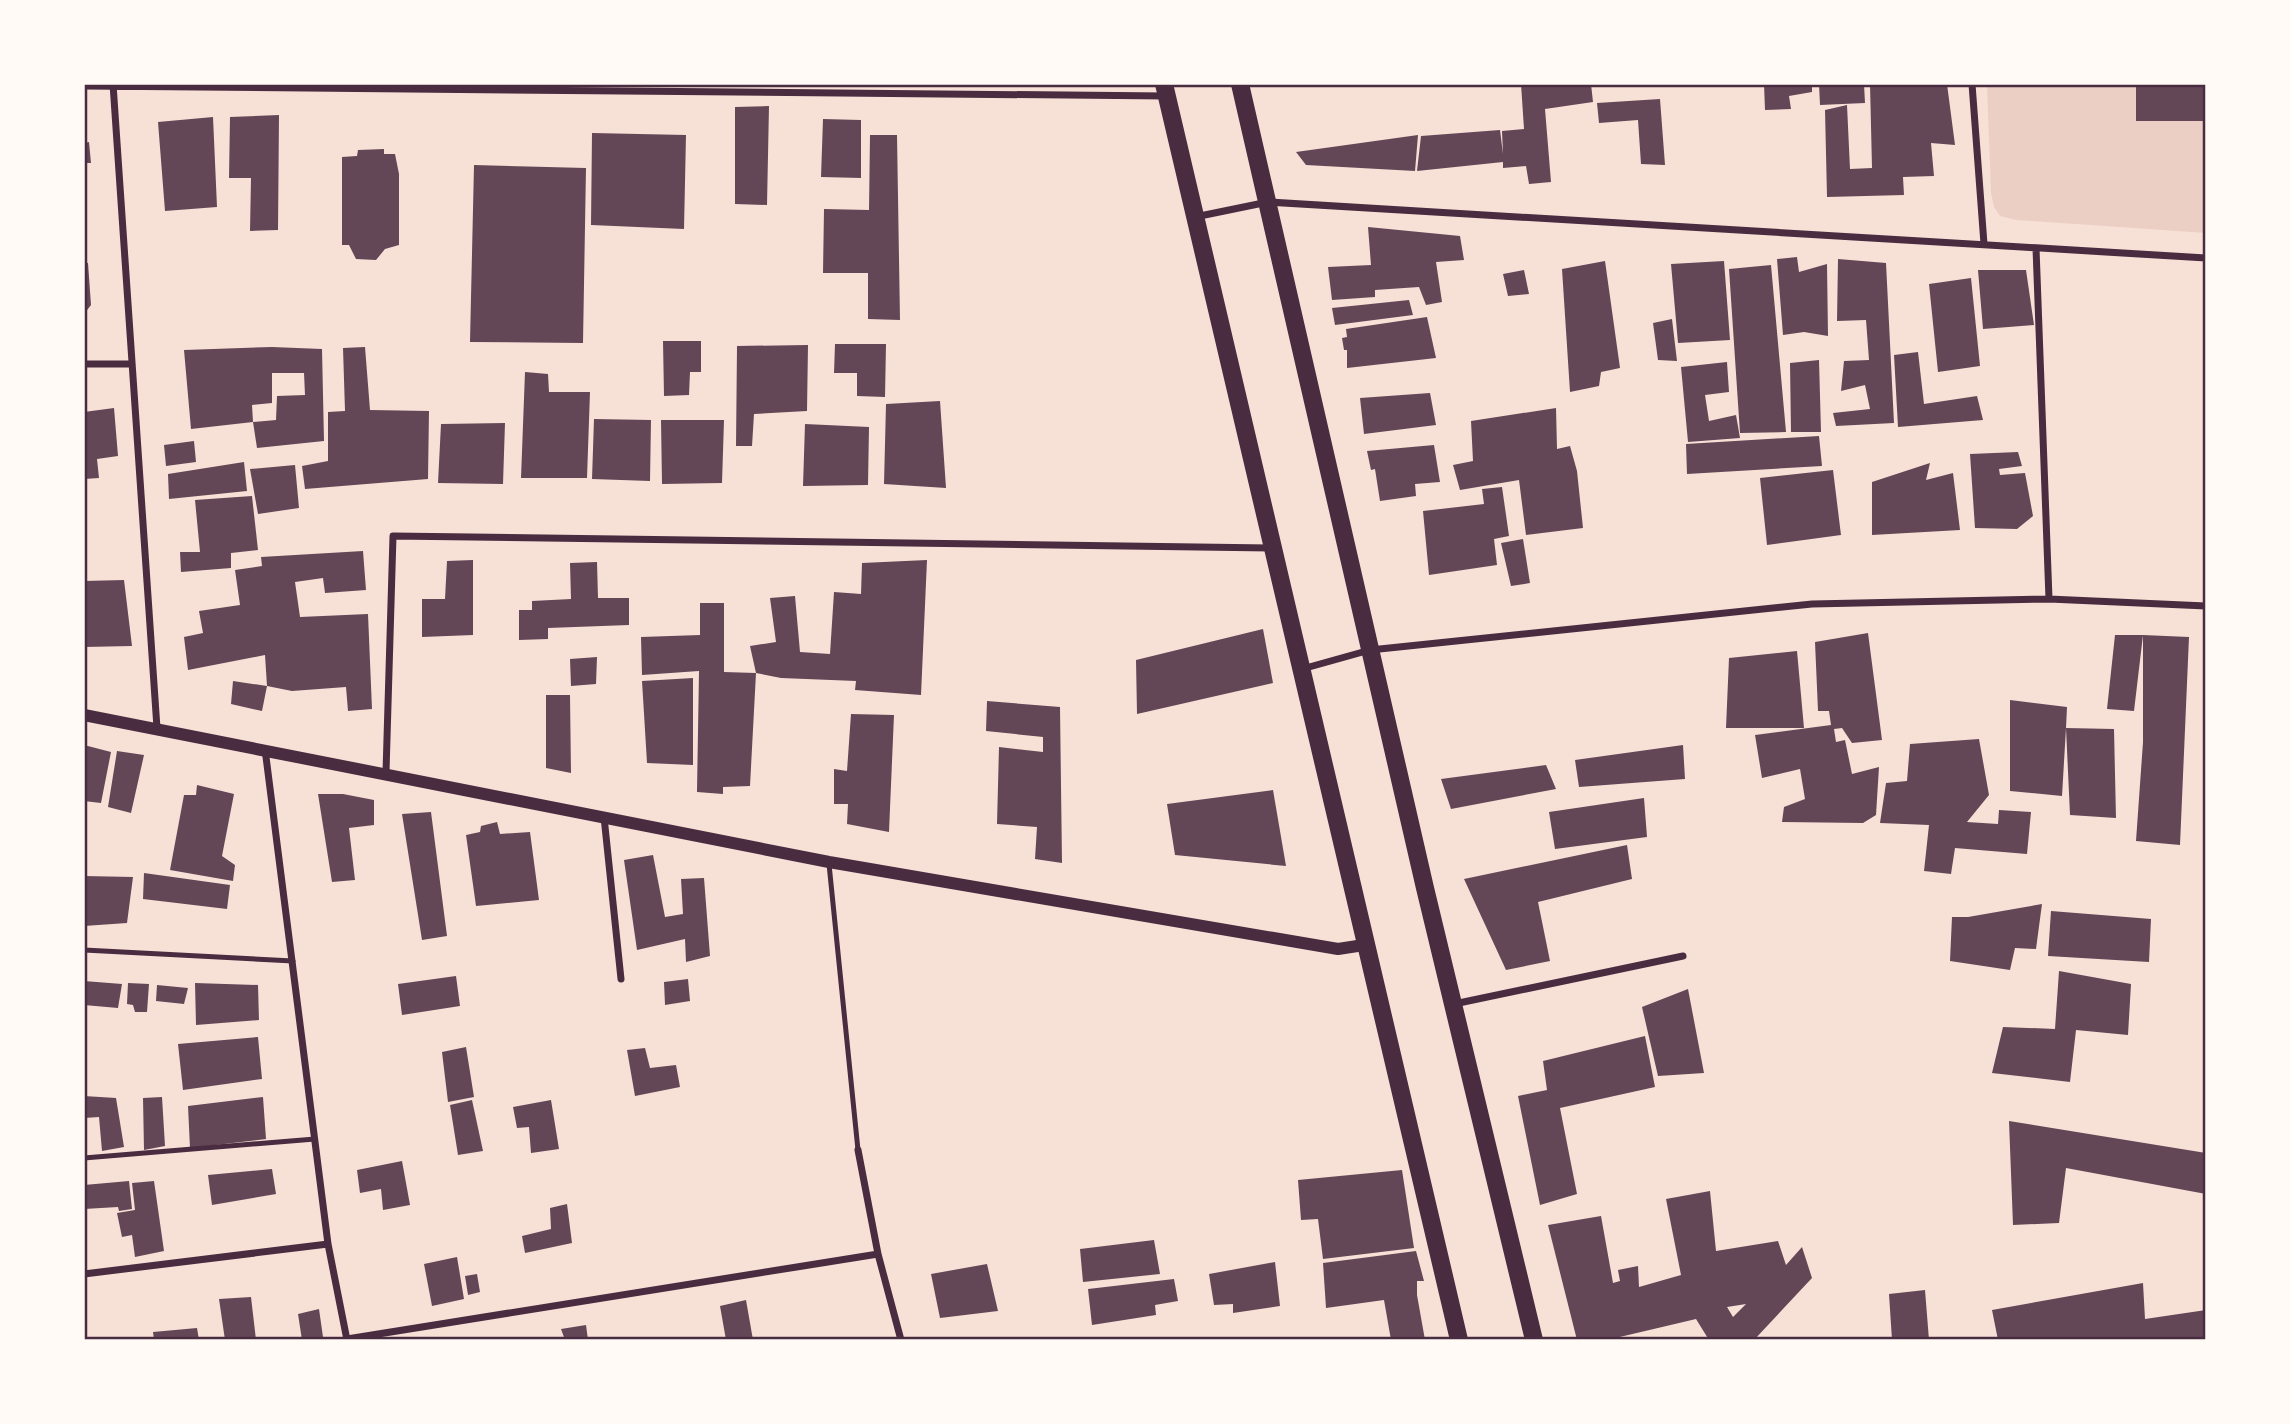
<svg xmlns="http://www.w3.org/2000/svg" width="2290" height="1424" font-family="'PT Sans Narrow',sans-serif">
  <rect width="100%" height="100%" fill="#f7e1d7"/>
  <path fill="#ebcfc5" d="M1987 84H2206V233L2016 220 2000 216 1994 207 1991 193Z"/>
  <path fill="#644757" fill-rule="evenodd" d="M1521 84H1591L1593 102 1545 109 1551 182 1529 184 1526 166 1503 168V162L1417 171 1421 136 1500 130 1503 154 1502 131 1524 129Z
    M1764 84H1812V92L1789 96 1791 109 1765 110Z
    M1819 84H1864L1865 103 1820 105Z
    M1870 84H1947L1955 145 1931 143 1934 176 1903 177 1904 195 1827 197 1825 110 1847 105 1850 169 1872 168Z
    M2136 84H2206L2203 121H2136Z
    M1660 99 1665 165 1641 164 1638 120 1599 123 1597 103Z
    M769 106 767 205 735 204V107Z
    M279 115 278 230 250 231 251 178H229L230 117Z
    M213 117 217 207 165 211 158 122Z
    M823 119 861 120V178L821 177Z
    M592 133 686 135 684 229 591 225Z
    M870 135H897L900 320 868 319V273H823L824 209 869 210Z
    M1418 135 1415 171 1306 165 1296 152Z
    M89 142 91 163H84V143Z
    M384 149V154H395L399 174V245L385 249 376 260 356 259 349 245H342V157L357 156 358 150Z
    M474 165 586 168 583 343 470 342Z
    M1368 227 1460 236 1464 260 1436 262 1442 302 1426 305 1419 287 1375 290V297L1332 300 1328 267 1371 265Z
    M1797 257 1799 272 1827 264 1828 336 1804 332 1783 335 1777 259Z
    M1838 259 1886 263 1894 423 1836 426 1833 413 1870 409 1865 385 1841 391 1844 361 1869 360 1866 320 1837 321Z
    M1605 261 1620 368 1601 372 1599 386 1570 392 1562 269Z
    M1724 261 1730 340 1678 343 1671 264Z
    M84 263H88L91 305 84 314Z
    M1771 265 1786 432 1740 433 1729 269Z
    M1524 270 1529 294 1508 296 1503 274Z
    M1978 270H2026L2034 325 1983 329Z
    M1971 278 1980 366 1938 372 1929 284Z
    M1409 300 1413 315 1335 325 1332 308Z
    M1427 317 1436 358 1347 368V350H1344L1342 338 1347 337 1346 329Z
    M1672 319 1677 361 1658 360 1653 323Z
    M663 341H701V372H690L689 395 664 396Z
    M835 344H886L885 397 857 396V373H834Z
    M808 345 807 411 754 414 752 446H736L737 346Z
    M272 347 322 349 324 441 257 448 253 422 276 420 277 396 305 395 304 373H272V403L252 405 253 422 191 429 184 350Z
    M365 347 370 410 429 411 428 479 305 489 302 466 328 461V412L345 411 343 348Z
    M1918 352 1924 404 1977 396 1983 420 1898 427 1894 355Z
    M1819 360 1821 432H1791L1790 363Z
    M1727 362 1729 392 1705 395 1709 421 1736 415 1740 438 1688 442 1681 367Z
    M525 372 548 374 549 392H590L587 478H521Z
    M1430 393 1436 425 1364 434 1360 398Z
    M940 401 946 488 884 484 886 404Z
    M114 408 118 456 97 459 99 478 84 479V412Z
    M1556 408 1557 449 1570 446 1577 471 1583 528 1526 535 1519 480 1460 490 1453 465 1473 461 1471 421Z
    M594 419 651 420 650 481 592 479Z
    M661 420H724L722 483 662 484Z
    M505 423 503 484 438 483 441 424Z
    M805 424 869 427 868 485 803 486Z
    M1819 436 1822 466 1687 474 1686 444Z
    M194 441 196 462 166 466 164 445Z
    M1434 445 1440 482 1415 484 1416 496 1380 501 1375 469 1371 470 1367 451Z
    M2018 452 2022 466 1999 469 2000 475 2025 473 2033 516 2017 529 1975 528 1970 454Z
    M244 462 247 491 169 499 168 474Z
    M1930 463 1926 480 1953 473 1960 530 1872 535V482Z
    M295 465 299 508 258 514 250 469Z
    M1833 470 1841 535 1767 545 1760 478Z
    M1502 487 1509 536 1494 539 1497 565 1429 575 1423 511 1484 504 1482 489Z
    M252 496 258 550 231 553V568L181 572 180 552H200L195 500Z
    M1523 539 1530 583 1511 586 1501 543Z
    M363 551 366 590 325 593 323 578 295 582 300 617 368 614 372 709 348 711 346 687 292 691 267 686 265 655 188 670 184 637 203 633 199 611 240 605 235 570 262 566 261 557Z
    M473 560V635L422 637V599H445L447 561Z
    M927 560 921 695 855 690 856 681 781 678 756 673 750 646 776 642 770 598 795 596 800 652 830 654 834 592 861 594 862 563Z
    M597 562 598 598H629V625L548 628V639L519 640V610H532V601L571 599 570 563Z
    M124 580 132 646 84 647V581Z
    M700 603H724V672L756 673 750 786 723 787V794L697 792 699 671 642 675 641 637 700 635Z
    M1263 629 1273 683 1137 714 1136 660Z
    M1868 633 1882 740 1852 743 1842 728 1834 729 1836 742 1845 740 1852 774 1879 767 1876 815 1863 823 1782 822 1784 807 1805 799 1800 769 1762 778 1755 735 1831 725 1829 711H1818L1815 642Z
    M2115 635H2143L2134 711 2107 709Z
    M2143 635 2189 637 2180 845 2136 841 2143 742Z
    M1797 651 1804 728H1726L1729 658Z
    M597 657 596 684 571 686 570 659Z
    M693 678V765L647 763 642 681Z
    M233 681 267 686 262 711 231 704Z
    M546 695H570L571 773 546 768Z
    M2010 700 2067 707 2066 728 2114 729 2116 818 2070 815 2066 728 2062 796 2010 791Z
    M987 701 1060 707 1062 863 1035 859 1037 827 997 824 999 747 1043 752V737L986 731Z
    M851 714 894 715 889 832 847 824 848 804H834V769L847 771Z
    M1979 739 1989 795 1967 822 1998 824 1999 810 2031 812 2027 854 1955 848 1951 874 1924 871 1929 825 1880 823 1886 783 1907 781 1910 744Z
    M84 745 111 752 101 803 84 801Z
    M1683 745 1685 779 1579 787 1575 760Z
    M117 751 144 755 131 813 108 807Z
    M1546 765 1556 789 1451 809 1441 779Z
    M197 785 234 794 222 856 235 865 233 881 170 870 184 795H196Z
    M1273 790 1286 866 1175 855 1167 804Z
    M318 794H343L374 800V825L349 828 355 880 332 882Z
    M1644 798 1647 837 1555 849 1549 812Z
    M431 812 447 936 422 940 402 814Z
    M497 822 500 834 530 832 539 900 476 906 466 835 480 832 481 826Z
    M1627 845 1632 879 1538 902 1550 961 1506 970 1464 879Z
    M653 855 665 917 683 914 681 879 704 878 710 956 686 962 685 939 637 950 624 860Z
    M144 873 230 885 227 909 143 899Z
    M84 876 133 877 127 923 84 926Z
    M2042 904 2036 949 2015 948 2010 970 1950 961 1952 917H1968Z
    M2051 911 2151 919 2149 962 2048 956Z
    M2059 971 2131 984 2128 1035 2076 1030 2070 1082 1992 1073 2003 1027 2055 1029Z
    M456 976 460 1006 402 1015 398 984Z
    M688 979 690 1001 665 1005 664 982Z
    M84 981 122 984 118 1008 84 1005Z
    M128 983 149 984 147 1012H135L133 1005 127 1004Z
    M195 983 258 985 259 1020 196 1025Z
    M157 985 188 988 184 1004 156 1001Z
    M1688 989 1704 1073 1658 1076 1642 1007Z
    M1645 1036 1655 1087 1560 1108 1577 1194 1540 1205 1518 1096 1547 1090 1543 1061Z
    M258 1037 262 1079 183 1090 178 1044Z
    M466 1047 474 1097 448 1102 442 1052Z
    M645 1048 650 1068 676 1065 680 1087 635 1096 627 1050Z
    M84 1096 116 1098 124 1147 102 1151 99 1117 84 1118Z
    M162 1097 165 1146 144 1150 143 1098Z
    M263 1097 266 1139 190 1148 188 1106Z
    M472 1100 483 1151 458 1155 450 1105Z
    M551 1100 559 1149 531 1153 529 1127 517 1128 513 1107Z
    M2009 1121 2206 1153V1194L2066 1168 2059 1223 2013 1225Z
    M402 1161 410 1205 383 1210 381 1189 360 1193 357 1170Z
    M272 1169 276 1194 212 1205 208 1175Z
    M1402 1170 1414 1248 1323 1259 1318 1219 1301 1220 1298 1180Z
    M129 1181 132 1209 119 1211 118 1207 84 1209V1185Z
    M154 1181 164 1251 135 1257 132 1235 122 1237 117 1213 135 1210 132 1183Z
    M1710 1191 1716 1251 1778 1241 1786 1265 1802 1247 1812 1278 1754 1340H1709L1696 1319 1607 1340H1577L1548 1225 1601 1216 1613 1283 1620 1281 1618 1270 1638 1266 1639 1287 1681 1275 1666 1199ZM1746 1304 1733 1317 1727 1307Z
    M567 1204 572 1243 525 1253 522 1236 551 1229 550 1208Z
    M1154 1240 1160 1274 1083 1282 1080 1249Z
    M1416 1251 1424 1281H1417V1295L1425 1340H1391L1384 1300 1326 1308 1323 1263Z
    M457 1257 464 1299 432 1306 424 1264Z
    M1275 1262 1280 1306 1233 1313V1304L1214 1305 1209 1274Z
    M987 1264 998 1311 940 1318 931 1274Z
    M477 1274 480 1292 468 1295 465 1276Z
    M1174 1279 1178 1301 1155 1305 1156 1315 1092 1325 1088 1289Z
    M2143 1283 2145 1319 2206 1310V1340H1998L1992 1310Z
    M1925 1290 1929 1340H1892L1889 1294Z
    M251 1297 256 1340H225L219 1299Z
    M746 1300 753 1340H726L720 1306Z
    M319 1309 323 1337 302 1340 298 1314Z
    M586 1325 588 1340H565L561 1329Z
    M197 1328 199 1340H154L153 1332Z"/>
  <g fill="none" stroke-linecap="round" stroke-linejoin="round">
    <path stroke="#4a2c40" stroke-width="5" d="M829 864 858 1150
      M84 950 293 961
      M84 1158 315 1139"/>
    <path stroke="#4a2c40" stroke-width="7" d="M113 84 157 728
      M1972 84 1984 244
      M84 86 1166 96
      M1195 217 1268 202 2206 258
      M2036 248 2049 599
      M84 364H132
      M1302 669 1370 650 1812 604 2049 599 2206 606
      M265 749 328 1244 347 1340
      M386 772 393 536 1270 548
      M604 817 621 979
      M1454 1004 1683 956
      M858 1150 878 1254 901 1340
      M84 1274 328 1244
      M347 1339 878 1254"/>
    <path stroke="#4a2c40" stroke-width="12" d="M84 715 829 862 1338 949 1364 945"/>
    <path stroke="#4a2c40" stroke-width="18" d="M1164 84 1459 1340
      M1240 84 1425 888 1534 1340"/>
  </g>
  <rect width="2290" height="1424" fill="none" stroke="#fffaf5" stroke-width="172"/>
  <rect x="86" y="86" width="2118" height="1252" fill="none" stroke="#4a2c40" stroke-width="2.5"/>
</svg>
